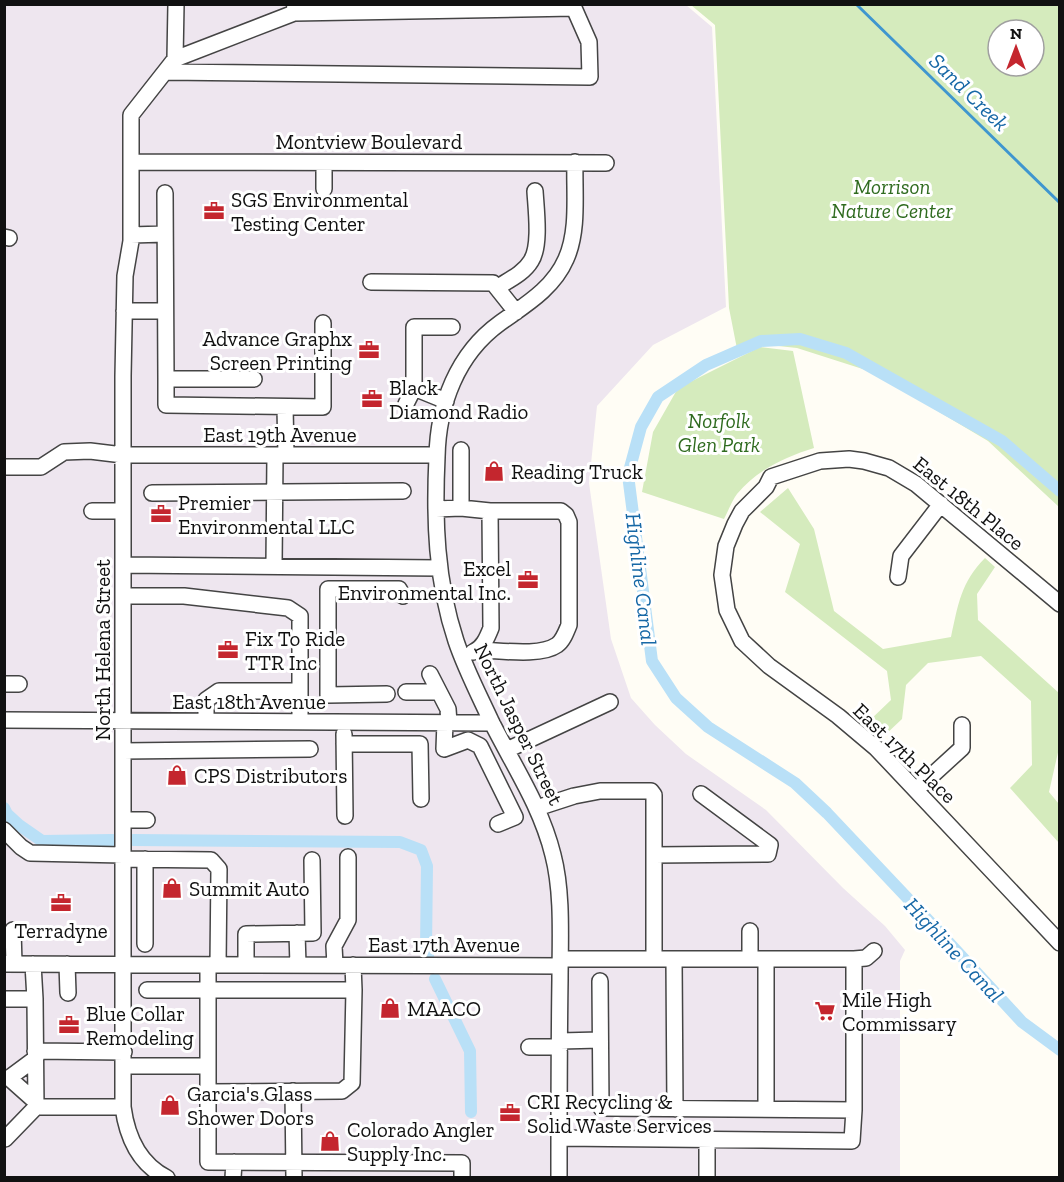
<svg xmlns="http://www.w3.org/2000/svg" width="1064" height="1182" font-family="'Zilla Slab',serif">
  <rect width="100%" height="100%" fill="#fffdf5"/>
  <path fill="#eee6ef" d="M5 5H686L712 27 726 307 653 345 597 406 589 483 611 639 631 698 655 725 686 754 766 810 843 888 885 926 905 950 900 961V1177L5 1178Z"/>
  <path fill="#d5ebbd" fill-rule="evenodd" d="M691 5H1059V507L988 441 872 372 797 348 760 344 738 354 729 308 715 25ZM998 30H1034V66H998Z
    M760 347 793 351 814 448C785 457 757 470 737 494 732 501 728 511 724 519L642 492 653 432 678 388Z
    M788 488 814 529 834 611 883 649 951 637C958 605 961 582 985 558L995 567 977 594 978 620 1059 693V748L1049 792 1059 804V843L1010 788 1032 765 1031 701 981 656 928 663 906 685 902 719 884 736 869 721 891 700 887 671 785 592 800 544 760 512Z"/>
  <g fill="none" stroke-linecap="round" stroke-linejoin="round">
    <path stroke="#3f96cf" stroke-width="3" d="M856 4 1060 203"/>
    <path stroke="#b9e0f7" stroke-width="12" d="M1060 491 1002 441 846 353 800 339 761 341 706 365 658 397 641 427 628 475 652 661 676 698 708 727 795 783 827 813 930 922 1022 1022 1060 1050
      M4 808 7 814 19 825 42 841 113 840
      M133 840 400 842 421 850 427 866 426 949 428 956
      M435 979 470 1051 471 1112"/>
    <g stroke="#444" stroke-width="18">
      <path id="minor" d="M294 13 574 8
        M175 59 294 13 295 4
        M165 72 590 77 589 42 574 8 569 4
        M132 162 606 163
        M324 163V189
        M165 193 166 379H254
        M131 235 165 234
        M4 237 9 238
        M371 282 493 283 516 312
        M498 287C509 280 524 273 531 261 541 246 536 209 535 191
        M124 311H165
        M166 379V405L323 407V323
        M446 401 414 388V327H452
        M406 404 414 388
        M285 407 286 455
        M4 467H41L64 452 90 451 123 455H437
        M152 493 403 491
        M461 508V450
        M436 509 461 508 490 511H561L566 515 569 522V625C566 632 563 641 557 645 540 657 498 650 478 650
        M92 511H123
        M123 565 439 568
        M274 566 275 455
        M898 577 901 556 941 504
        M123 596H184L288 608 300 616V722
        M1060 604 916 484 889 468 864 461 849 459 820 461 771 477 766 487 742 511 735 524 726 546 722 575 727 610 742 641 769 666 838 716 876 748 1060 943
        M473 652C483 648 487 638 491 628L490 511
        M430 674 448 709 449 723
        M4 684H19
        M406 692H438
        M387 694 328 695V589H399L403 596
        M4 720 492 723
        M206 721V700L219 691H300
        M445 722 444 749 468 740 480 746 515 817 498 824
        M344 734 345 816
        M344 744H420L421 799
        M507 750 610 702
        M123 751 310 749
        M916 790 962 748V725
        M537 808 574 796 600 791H651L654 795V959
        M123 820H147
        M4 830 21 847 30 853 123 855
        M654 855 768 854 770 845 701 794
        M123 859 211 860 219 869 218 965
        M145 859V944
        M13 930 14 964
        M750 931V959
        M297 933 298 965
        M560 959H854L866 958 874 951
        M674 959 675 1109
        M766 959V1109
        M4 964 560 966
        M33 964 35 999
        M67 964 68 993
        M208 965V1092L342 1091 352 1083 354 990
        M246 965V934L313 933 312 860
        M335 965 334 946 348 920V857
        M600 981 601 1108 854 1110V959
        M147 990H354L353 965
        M4 999H35L36 1107H123
        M560 1041 600 1040
        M529 1047H560
        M35 1051 124 1052
        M124 1066H208
        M4 1078H9L36 1058
        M9 1078 36 1102
        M293 1091 294 1178
        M208 1092V1162L462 1163V1178
        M559 1138 852 1141 854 1110
        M5 1139 36 1107
        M167 1178C139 1164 127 1137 123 1107V376L125 276 131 241V115L175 59 176 4
        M233 1178 234 1162
        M559 1178C559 1112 559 1046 560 980 560 941 563 893 553 855 541 806 513 765 491 721 479 695 465 668 456 641 436 581 434 519 437 457 438 405 457 354 500 323 525 305 553 289 566 259 579 230 574 193 575 162
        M707 1178V1138"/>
    </g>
    <use href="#minor" stroke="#fff" stroke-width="15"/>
  </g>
  <defs>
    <g id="office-bare" transform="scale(1.62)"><path d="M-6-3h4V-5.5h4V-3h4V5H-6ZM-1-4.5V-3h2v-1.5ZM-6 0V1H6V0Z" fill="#c4262e" stroke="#fff" stroke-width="2.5" paint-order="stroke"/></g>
    <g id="shop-bare" transform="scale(1.62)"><path d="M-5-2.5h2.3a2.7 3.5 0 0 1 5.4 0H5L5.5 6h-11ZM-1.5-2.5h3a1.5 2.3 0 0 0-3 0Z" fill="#c4262e" stroke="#fff" stroke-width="2.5" paint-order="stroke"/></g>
    <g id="supermarket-bare" transform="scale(1.62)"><path d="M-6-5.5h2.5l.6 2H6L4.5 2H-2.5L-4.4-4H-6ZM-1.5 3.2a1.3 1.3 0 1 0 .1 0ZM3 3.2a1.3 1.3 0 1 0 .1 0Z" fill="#c4262e" stroke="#fff" stroke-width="2.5" paint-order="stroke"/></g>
  </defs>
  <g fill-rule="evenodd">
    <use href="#office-bare" x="214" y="211"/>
    <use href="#office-bare" x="369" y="350"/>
    <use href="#office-bare" x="372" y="399"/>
    <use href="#shop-bare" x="494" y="471"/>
    <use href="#office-bare" x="161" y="514"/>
    <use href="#office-bare" x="528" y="580"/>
    <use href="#office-bare" x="228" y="650"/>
    <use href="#shop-bare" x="177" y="775"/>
    <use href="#shop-bare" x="172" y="888"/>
    <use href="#office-bare" x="61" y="903"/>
    <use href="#shop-bare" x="390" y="1008"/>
    <use href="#supermarket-bare" x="825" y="1011"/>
    <use href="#office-bare" x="69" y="1025"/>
    <use href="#shop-bare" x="170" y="1105"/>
    <use href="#office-bare" x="510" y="1113"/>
    <use href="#shop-bare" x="330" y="1141"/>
  </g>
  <g text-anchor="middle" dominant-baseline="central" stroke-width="6" stroke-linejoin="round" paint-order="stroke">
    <g font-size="21" fill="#111" stroke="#fff">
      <text x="369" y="141">Montview Boulevard</text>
      <text x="280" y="434">East 19th Avenue</text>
      <text transform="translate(969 503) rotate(39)">East 18th Place</text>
      <text transform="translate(102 650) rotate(-90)">North Helena Street</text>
      <text x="249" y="701">East 18th Avenue</text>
      <text transform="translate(519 724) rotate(64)">North Jasper Street</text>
      <text transform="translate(905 753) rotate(44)">East 17th Place</text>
      <text x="444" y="944">East 17th Avenue</text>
    </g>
    <g font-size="21" font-style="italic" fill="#2f6b1f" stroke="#fff">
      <text x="892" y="186">Morrison<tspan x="892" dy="24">Nature Center</tspan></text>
      <text x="719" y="420">Norfolk<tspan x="719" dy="24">Glen Park</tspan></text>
    </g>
    <g font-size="21" fill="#111" stroke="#fff" text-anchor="start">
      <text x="231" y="199">SGS Environmental<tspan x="231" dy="24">Testing Center</tspan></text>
      <text x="352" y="338" text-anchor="end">Advance Graphx<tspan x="352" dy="24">Screen Printing</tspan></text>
      <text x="389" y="387">Black<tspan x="389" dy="24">Diamond Radio</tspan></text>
      <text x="511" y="471">Reading Truck</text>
      <text x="178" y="502">Premier<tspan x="178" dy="24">Environmental LLC</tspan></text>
      <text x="511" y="568" text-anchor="end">Excel<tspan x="511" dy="24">Environmental Inc.</tspan></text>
      <text x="245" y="638">Fix To Ride<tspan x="245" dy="24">TTR Inc</tspan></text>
      <text x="194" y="775">CPS Distributors</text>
      <text x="189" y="888">Summit Auto</text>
      <text x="61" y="930" text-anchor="middle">Terradyne</text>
      <text x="842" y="999">Mile High<tspan x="842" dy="24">Commissary</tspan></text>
      <text x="407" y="1008">MAACO</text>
      <text x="86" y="1013">Blue Collar<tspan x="86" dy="24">Remodeling</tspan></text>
      <text x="187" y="1093">Garcia's Glass<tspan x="187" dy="24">Shower Doors</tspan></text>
      <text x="527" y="1101">CRI Recycling &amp;<tspan x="527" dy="24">Solid Waste Services</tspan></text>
      <text x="347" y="1129">Colorado Angler<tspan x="347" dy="24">Supply Inc.</tspan></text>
    </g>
    <g font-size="22" font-style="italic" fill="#1768a6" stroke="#fff">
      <text transform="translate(969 92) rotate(44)">Sand Creek</text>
      <text transform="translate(641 579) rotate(83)">Highline Canal</text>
      <text transform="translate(954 950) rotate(47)">Highline Canal</text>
    </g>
  </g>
  <rect width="1064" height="1182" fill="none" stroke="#111111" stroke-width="12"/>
  <g transform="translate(1016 48)"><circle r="28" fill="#ffffff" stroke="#a0a0a0" stroke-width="1.5"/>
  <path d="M0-4.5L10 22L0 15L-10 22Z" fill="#c4262e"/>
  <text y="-9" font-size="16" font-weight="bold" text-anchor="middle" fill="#111111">N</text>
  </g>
</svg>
